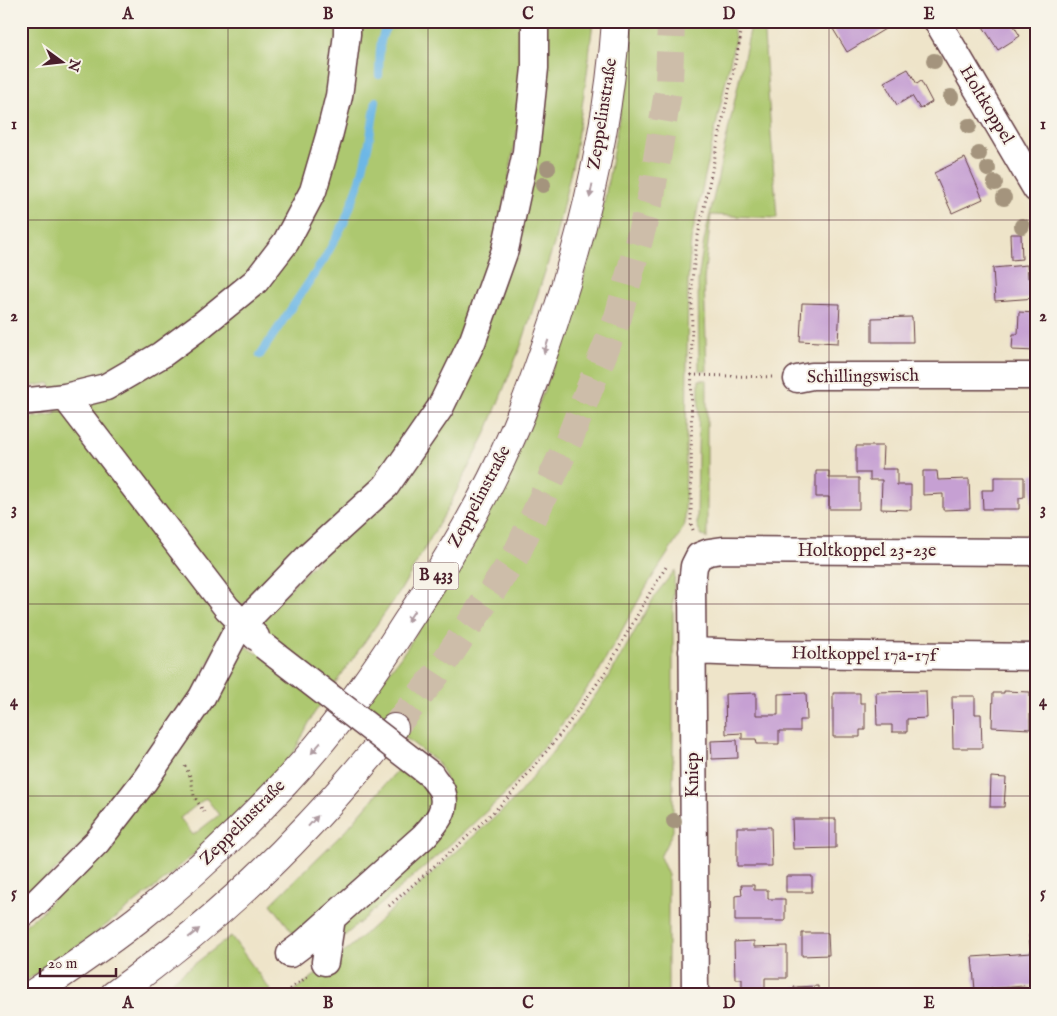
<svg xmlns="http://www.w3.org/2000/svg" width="1057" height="1016" font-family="'IM FELL English',serif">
  <rect width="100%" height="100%" fill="#f7f3e8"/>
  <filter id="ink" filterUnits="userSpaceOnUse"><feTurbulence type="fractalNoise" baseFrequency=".02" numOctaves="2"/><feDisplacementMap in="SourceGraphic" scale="10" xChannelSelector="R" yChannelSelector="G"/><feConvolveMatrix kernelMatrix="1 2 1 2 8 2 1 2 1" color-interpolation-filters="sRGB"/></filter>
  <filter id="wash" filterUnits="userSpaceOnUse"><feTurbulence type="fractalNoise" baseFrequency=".0096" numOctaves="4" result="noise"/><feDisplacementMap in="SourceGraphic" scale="20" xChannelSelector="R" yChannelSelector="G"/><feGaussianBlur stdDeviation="1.12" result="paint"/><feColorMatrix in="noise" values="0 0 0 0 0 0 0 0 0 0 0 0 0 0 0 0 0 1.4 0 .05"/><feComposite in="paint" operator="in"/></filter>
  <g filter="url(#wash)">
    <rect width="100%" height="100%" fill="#eee4c9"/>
    <path fill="#adc86f" stroke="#7c744d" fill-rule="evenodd" d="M21 21H529V67L496 247 465 335 434 402 384 474 259 594 246 601 227 622 193 697 89 838 21 903V465L22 447 21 445V419L56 414 50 383 21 388Z
      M543 21H593L587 74 574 158 554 244 522 343 486 433 448 508 399 593 313 715 294 752 256 795 202 847 158 885 88 939 21 984V928L43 911 242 644 258 654 272 635 257 623 314 564 481 343ZM206 798 219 815 193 835 180 818Z
      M631 21H731L733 24 735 39 691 240 688 280 685 524 676 541 646 587 598 673 560 727 506 793 462 834 342 938 340 936 343 920 451 791 439 764 364 705 407 648 481 529 532 421 574 313 605 198 625 83Z
      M752 21H763L777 218 711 215 704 280 707 371H699L698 280 704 241Z
      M699 380H707V539L701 534 697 525Z
      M675 570 673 601V831L660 857 668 875V995H289L340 956 513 801 567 734 610 675 656 594Z
      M400 767C413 777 432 788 431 807 430 812 428 817 426 822L297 938 271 904 347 829Z
      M231 936 271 991 266 995H154Z"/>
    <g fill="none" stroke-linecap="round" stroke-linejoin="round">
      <path stroke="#6db7e6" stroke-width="8" d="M379 75C380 58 377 31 393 21
        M260 355 325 258 345 221 360 181 369 143 376 101"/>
    </g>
    <g id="blocks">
      <path fill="#c6a0d3" d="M845 21H880L885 29 847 52 833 29Z
        M989 21H1011L1020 36 998 50 982 25Z
        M908 69 917 84 921 81 932 102 920 109 912 96 897 105 884 82Z
        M965 158 983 199 952 213 934 173Z
        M1010 234H1021L1022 259 1011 260Z
        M1027 265 1028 278H1034L1036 298 995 301 993 268Z
        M802 303 840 304 838 343 800 341Z
        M1019 312 1036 313V351L1012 350 1013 334H1018Z
        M912 317 913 342H872V318Z
        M856 446H883L882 469H897V485H911V510L881 509 882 480H870V473H856Z
        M816 471H829V478H859V509H829V497H816Z
        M923 471H937L938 480 969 479 970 509 943 510V494L923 495Z
        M1031 474H1036V509H1032Z
        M994 477H1024V497L1019 498V509H983L982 490H994Z
        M926 691 927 718 907 719V732H892V725H877L876 692Z
        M1004 691 1030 692V729L992 727 993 693H1004Z
        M756 693V715H778V694L806 693 807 720H800V731H779V744H757L756 739H742V733L726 734 725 694Z
        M833 693H860V703H865V730H860V737H833Z
        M952 696H975V714H981L982 748H953Z
        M737 740 738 758 712 759 711 741Z
        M991 777 1006 778 1004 807H990Z
        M792 819H836V848L793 849Z
        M737 827H771L772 866H737Z
        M786 876H812V892H786Z
        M741 885H754V890H768V899H785V921H735V896L742 895Z
        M802 933H828L829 955 802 956Z
        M1036 934V985L975 990 972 957 1031 953 1029 935Z
        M754 941V947L787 946V978H765V990H742V979H735L734 942Z
        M818 986V995H795L794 987Z"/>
    </g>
  </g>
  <g filter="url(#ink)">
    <use href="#blocks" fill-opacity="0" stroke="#633d43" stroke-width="1"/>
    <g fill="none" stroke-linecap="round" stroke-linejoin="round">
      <path stroke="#cdbda9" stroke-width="28" stroke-dasharray="28 14" stroke-linecap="butt" d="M394 728 436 675 516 555 569 440 618 317 651 196 669 85 671 21"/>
      <g stroke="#633d43" stroke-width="29">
        <path id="minor" d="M937 21 1036 189
          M797 379 812 376H1036
          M65 397 227 608 256 637
          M21 402 65 397 106 387 161 355 203 324 256 281 286 242 313 191 329 136 339 96 347 34V21
          M692 651 773 654 1036 657
          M21 915 36 903 97 842 145 780 202 697 235 634 243 624 308 557 386 486 440 408 473 340 505 250 526 152 535 68V21
          M290 954 302 945 424 836C435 824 449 810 442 791 440 786 434 780 431 775
          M325 962 332 918
          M695 995 692 584 694 566 699 556 709 552 723 550 1036 552"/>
      </g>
      <g stroke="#633d43" stroke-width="30">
        <path id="highway" d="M31 995C67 971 103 946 137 920 190 878 239 832 285 783 331 734 370 680 406 623 445 564 483 503 511 438 528 400 541 361 554 322 586 224 609 124 616 21
          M114 995C183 945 248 890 306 828 337 796 365 762 394 728"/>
      </g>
      <path stroke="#633d43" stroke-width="3" stroke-dasharray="1 4" stroke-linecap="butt" d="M691 375 773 377
        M693 530 691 524 692 280 697 240 740 40 742 21
        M185 766 191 778 194 796 204 812
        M389 906 465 839 509 797 563 731 604 674 651 591 666 567
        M282 995 307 977"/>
      <use href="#minor" stroke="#fff" stroke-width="26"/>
      <use href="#highway" stroke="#fff" stroke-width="28"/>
      <g stroke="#633d43" stroke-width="29" stroke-linecap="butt">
        <path id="minor-bridge" d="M264 646 431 775"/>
      </g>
      <use href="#minor-bridge" stroke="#fff" stroke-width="26"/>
    </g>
    <g fill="#a4947d">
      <circle cx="934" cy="61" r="8"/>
      <circle cx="951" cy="97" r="8"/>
      <circle cx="969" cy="126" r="8"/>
      <circle cx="979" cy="154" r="8"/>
      <circle cx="548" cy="168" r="8"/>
      <circle cx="988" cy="169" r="8"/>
      <circle cx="995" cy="183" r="8"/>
      <circle cx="543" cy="185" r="8"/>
      <circle cx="1004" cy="198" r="8"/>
      <circle cx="1022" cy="226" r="8"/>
      <circle cx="674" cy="821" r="8"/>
    </g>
    <defs><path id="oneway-solid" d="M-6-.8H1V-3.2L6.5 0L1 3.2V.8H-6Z" transform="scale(1.25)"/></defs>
    <g fill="#ae9aa0">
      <use href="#oneway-solid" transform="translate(591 191) rotate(101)"/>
      <use href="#oneway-solid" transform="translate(546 347) rotate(108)"/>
      <use href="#oneway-solid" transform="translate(411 616) rotate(123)"/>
      <use href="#oneway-solid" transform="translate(316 748) rotate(131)"/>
      <use href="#oneway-solid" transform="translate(313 821) rotate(-48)"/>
      <use href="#oneway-solid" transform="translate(194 933) rotate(-39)"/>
    </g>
  </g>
  <path fill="none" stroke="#4a1f2b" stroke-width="1" stroke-opacity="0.55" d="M228 21V995M428 21V995M629 21V995M829 21V995M21 220H1036M21 412H1036M21 604H1036M21 796H1036"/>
  <g text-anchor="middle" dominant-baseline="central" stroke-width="4" stroke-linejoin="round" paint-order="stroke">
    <rect fill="#f7f3e8" stroke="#7e5f64" stroke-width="1" x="413.5" y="562.5" width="45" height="27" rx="4"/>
    <g font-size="16" font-weight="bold" fill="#4a1f2b">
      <text x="436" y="576">B 433</text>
    </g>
    <g font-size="18" fill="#4a1f2b" stroke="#f7f3e8">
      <text transform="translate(986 105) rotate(59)">Holtkoppel</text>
      <text transform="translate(603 114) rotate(-81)">Zeppelinstraße</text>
      <text transform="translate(863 377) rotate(-1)">Schillingswisch</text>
      <text transform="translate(480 497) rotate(-62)">Zeppelinstraße</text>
      <text x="867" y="551">Holtkoppel 23-23e</text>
      <text transform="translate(864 655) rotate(1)">Holtkoppel 17a-17f</text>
      <text transform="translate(693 775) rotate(-90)">Kniep</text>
      <text transform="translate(243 823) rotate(-45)">Zeppelinstraße</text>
    </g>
  </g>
  <rect width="1057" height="1016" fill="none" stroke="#f7f3e8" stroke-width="55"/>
  <g transform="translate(62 62) rotate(105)" stroke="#f7f3e8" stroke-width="4" paint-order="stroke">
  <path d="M0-4L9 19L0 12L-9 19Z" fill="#4a1f2b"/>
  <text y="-8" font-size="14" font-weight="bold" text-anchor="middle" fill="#4a1f2b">N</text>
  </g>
  <path d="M40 968v8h76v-8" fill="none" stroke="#4a1f2b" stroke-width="2.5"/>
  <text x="48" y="968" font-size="15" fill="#4a1f2b" stroke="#f7f3e8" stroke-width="4" paint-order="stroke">20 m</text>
  <rect x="28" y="28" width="1002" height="960" fill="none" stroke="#4a1f2b" stroke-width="2"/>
  <g font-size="16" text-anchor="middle" font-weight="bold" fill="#4a1f2b">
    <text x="128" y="19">A</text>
    <text x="328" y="19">B</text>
    <text x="528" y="19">C</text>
    <text x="729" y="19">D</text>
    <text x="929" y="19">E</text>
    <text x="14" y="129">1</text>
    <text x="1043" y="129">1</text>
    <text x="14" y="321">2</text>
    <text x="1043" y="321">2</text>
    <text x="14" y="514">3</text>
    <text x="1043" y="514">3</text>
    <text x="14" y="706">4</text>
    <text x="1043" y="706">4</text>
    <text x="14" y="898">5</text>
    <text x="1043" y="898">5</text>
    <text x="128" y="1008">A</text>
    <text x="328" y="1008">B</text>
    <text x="528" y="1008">C</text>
    <text x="729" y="1008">D</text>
    <text x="929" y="1008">E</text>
  </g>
</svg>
